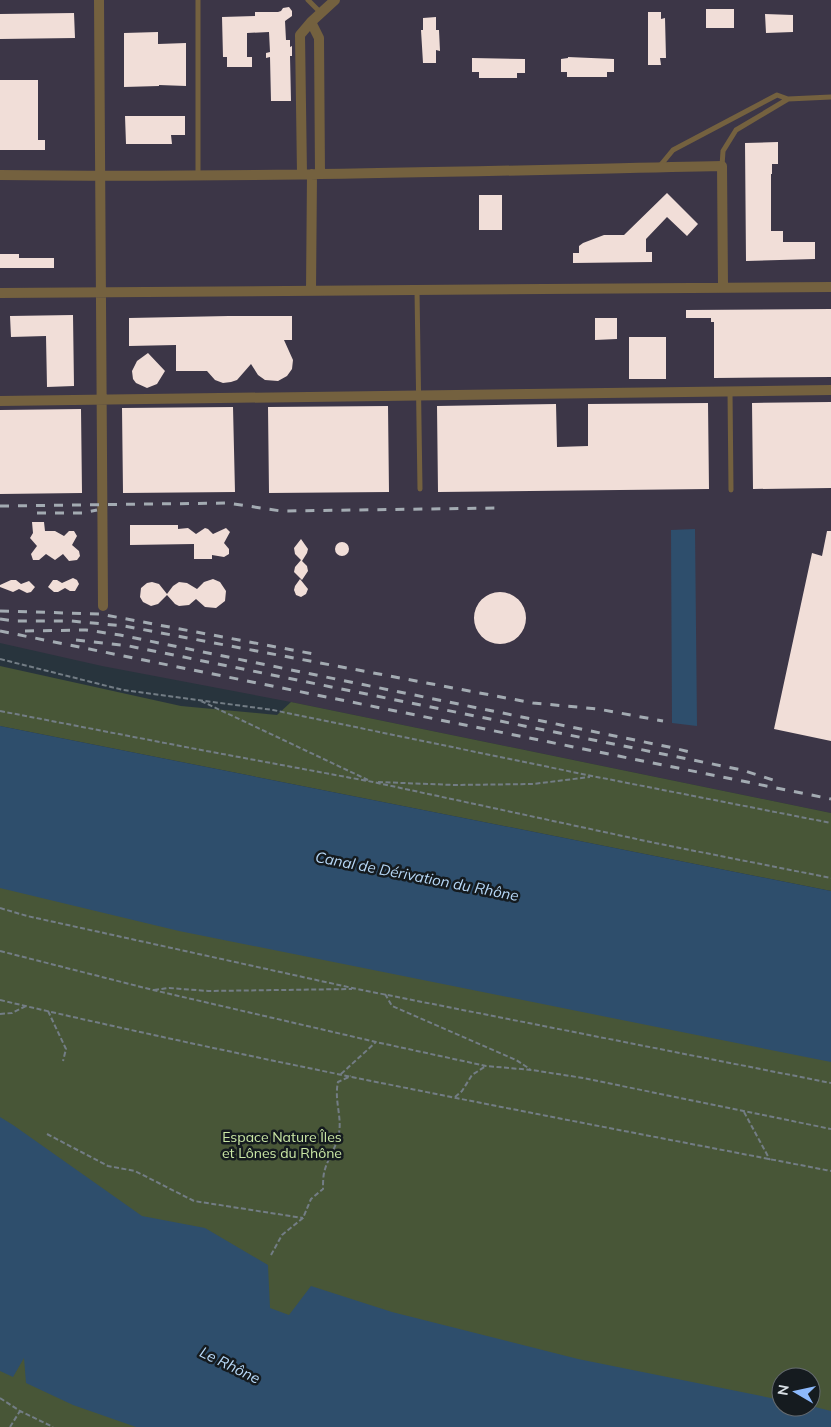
<svg xmlns="http://www.w3.org/2000/svg" width="831" height="1427" font-family="Mulish,sans-serif">
  <rect width="100%" height="100%" fill="#28343d"/>
  <path fill="#3c3647" d="M0 0H831V813L291 702 102 666 0 643Z"/>
  <path fill="#485637" fill-rule="evenodd" d="M0 666 181 706 277 715 291 702 831 813V891L0 726Z
    M0 801 831 972V1427H0ZM781 1377H811V1407H781Z"/>
  <path fill="#2e4e6c" d="M695 529 697 726 672 723 671 530Z
    M0 726 831 891V1062L179 931 0 888Z
    M0 1117 13 1125 142 1216 205 1228 268 1265 270 1308 289 1315 311 1286 392 1312 578 1359 781 1400V1407L811 1406 831 1411V1427H136L73 1405 26 1383 24 1358 13 1377 0 1371Z"/>
  <path fill="#f1ded8" d="M289 7 292 11V16L285 21 286 40H290V47L292 46V56H290L291 101H271L270 57 266 58V53L270 52 269 32 247 33V57H252V67H227V57H223L222 17 255 16V12H278L281 11 283 8Z
    M706 9H734V28H706Z
    M648 12H661V19L665 18 666 58H660L661 65H648Z
    M74 13 75 38 0 39V14Z
    M765 14 793 15V32L766 33Z
    M436 17V30H439L440 51 436 50V63H423L421 30H423V18Z
    M158 32V44L186 43V86L159 85V86L124 87V33Z
    M568 57 614 59V72H607V77H567V72H561V59L568 58Z
    M472 58 525 59V73H517V78H479V72H472Z
    M0 80H38V140H45V150H0Z
    M125 116H185V135H171L172 144H126Z
    M778 142V164H772V174H771V231H783V242H815V259L746 261 745 143Z
    M667 193 698 224 687 236 667 217 646 239V252H652V262L573 263V253H579V246L583 243 604 235H624Z
    M479 195H502V230H479Z
    M0 254H19V258H54V268H0Z
    M831 309V377L714 378V322H711V318H686V310Z
    M73 315 74 386 47 387 46 336 11 337 10 316Z
    M229 316H292V340H284L293 360 292 369 287 376 278 381 265 380 258 375 251 364 237 380 231 382 223 383 215 380 207 371H176V345L129 346V318Z
    M595 318H617V339L595 340Z
    M629 337H666V379H629Z
    M148 353 165 371 157 384 147 388 136 383 133 379 132 371 137 361Z
    M831 402V488L753 489 752 403Z
    M708 403 709 489 438 492 437 406 556 404 557 447 588 446V404Z
    M388 406 389 492 269 493 268 407Z
    M233 407 235 492 123 493 122 408Z
    M81 409 82 493 0 494V410Z
    M32 522H44L45 531H55L64 536 69 531H74L77 536 72 545 79 551 80 556 77 560 69 561 63 554 55 560 46 554 39 560H33L31 554 37 546 30 538 33 533Z
    M130 525H178V529L188 528 196 534 205 528 208 529 213 534 226 528 230 532 224 543 229 549V554L224 557 212 555V559H194V544L130 545Z
    M827 531H831V741L774 729 812 553 822 556Z
    M301 539 308 549 307 553 302 561 307 566 308 571 302 580 294 572 295 567 301 560 295 554 294 548Z
    M335 549a7 7 0 1 1 14 0a7 7 0 1 1-14 0Z
    M73 578 77 580 79 584 75 591H70L65 588 58 592H54L48 587 53 580H57L62 583Z
    M213 579 220 582 226 591 225 601 216 608 205 607 196 599 189 605 179 606 175 604 167 595 158 604 151 606 143 602 140 597 141 588 147 583 152 582 159 584 167 594 173 586 179 582 187 583 197 589 204 582Z
    M300 579 308 589 306 594 301 597 296 595 294 590 295 586Z
    M11 580H16L21 584 29 581 35 587 31 592 27 593 19 589 13 592 0 587V585Z
    M474 618a26 26 0 1 1 52 0a26 26 0 1 1-52 0Z"/>
  <g fill="none" stroke-linecap="round" stroke-linejoin="round">
    <path stroke="#737d85" stroke-width="2" stroke-dasharray="5 2.5" stroke-linecap="butt" d="M0 659 123 690 273 710 592 776 831 823
      M201 701 368 780
      M0 711 196 749 373 782 655 843 831 878
      M378 782 454 785 533 784 590 777
      M0 908 27 916 357 989 831 1083
      M0 951 153 990 376 1042 486 1066 532 1070 583 1078 831 1129
      M154 990 169 988 208 991 352 989
      M385 994 392 1006 516 1060 530 1069
      M0 1000C275 1065 553 1117 831 1171
      M48 1011 66 1049 63 1061
      M0 1014 12 1013 26 1006
      M341 1074 376 1042
      M455 1097 462 1091 472 1075 486 1066
      M744 1112 770 1160
      M47 1134 108 1166 135 1171 194 1201 303 1218
      M271 1255 282 1235 303 1218 311 1199 323 1189C323 1184 323 1178 324 1173 327 1159 337 1147 339 1133 342 1116 334 1100 338 1082L351 1076
      M0 1398 20 1411 53 1427
      M10 1427 20 1411"/>
    <path stroke="#74613f" stroke-width="5" d="M198 0V175
      M308 0 321 13
      M788 99 831 97
      M659 167 673 150 777 95 788 99 736 130 723 151 722 166
      M417 290 420 489
      M730 391 731 490"/>
    <path stroke="#74613f" stroke-width="10" d="M99 0 103 606
      M311 22 319 38 320 174
      M302 174 300 35 311 22 335 0
      M0 175C241 178 481 171 722 166L723 286
      M311 291 312 174
      M0 293 831 287
      M0 401 831 390"/>
    <path stroke="#a3abb2" stroke-width="3" stroke-dasharray="9 9" stroke-linecap="butt" d="M0 506 228 503 281 511 499 508
      M37 513H82L97 510
      M0 611 100 614 319 655
      M0 619 15 621H71L124 626 533 703 598 709 663 721
      M0 631 831 799
      M25 631 86 630 120 635 669 747 690 752
      M76 640 129 646 742 770 779 782"/>
  </g>
  <g text-anchor="middle" dominant-baseline="central" stroke-width="5" stroke-linejoin="round" paint-order="stroke">
    <g font-size="14" fill="#cbe8a6" stroke="#151b1f">
      <text x="282" y="1137">Espace Nature Îles<tspan x="282" dy="16">et Lônes du Rhône</tspan></text>
    </g>
    <g font-size="15" font-style="italic" fill="#b7d8f7" stroke="#151b1f">
      <text transform="translate(417 876) rotate(11)">Canal de Dérivation du Rhône</text>
      <text transform="translate(230 1365) rotate(26)">Le Rhône</text>
    </g>
  </g>
  <g transform="translate(796 1392) rotate(279)"><circle r="24" fill="#151b1f" stroke="#646a6f"/>
  <path d="M0-4L9 19L0 12L-9 19Z" fill="#8cb9fc"/>
  <text y="-8" font-size="14" font-weight="bold" text-anchor="middle" fill="#dae1e7">N</text>
  </g>
</svg>
